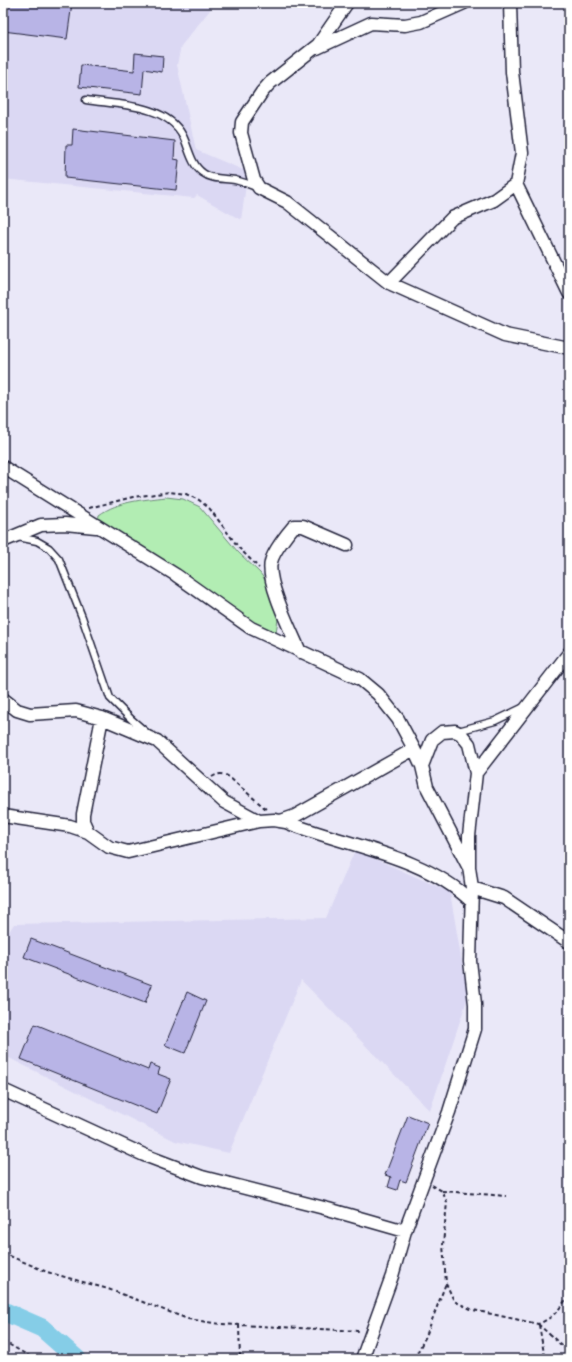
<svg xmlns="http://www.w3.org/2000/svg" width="572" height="1362" font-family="'Balsamiq Sans',sans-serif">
  <rect width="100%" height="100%" fill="#eae8f8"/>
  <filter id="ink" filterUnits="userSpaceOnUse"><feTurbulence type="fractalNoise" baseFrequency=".025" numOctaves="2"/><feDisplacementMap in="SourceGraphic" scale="8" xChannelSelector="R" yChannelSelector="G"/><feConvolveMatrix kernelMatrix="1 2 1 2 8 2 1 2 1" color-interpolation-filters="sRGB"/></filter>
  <g filter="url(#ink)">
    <path fill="#dbd8f3" d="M3 3H211L210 10 181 46 177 65 196 150 248 172 241 220 197 195 194 198 3 179Z
      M355 850 450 892 464 975 469 994 430 1111 301 980 229 1153 175 1141 7 1057 6 1047 3 1046V941L14 924 326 918Z"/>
    <path fill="#b2edb3" stroke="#6a8877" d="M166 497 183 499 200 507 238 552 260 573 268 584 278 619 276 633 269 636 98 522 99 515C118 501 143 500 166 497Z"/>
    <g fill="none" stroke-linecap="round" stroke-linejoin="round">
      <path stroke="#85cde7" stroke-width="19" d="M3 1311 42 1328 77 1359"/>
    </g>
    <path fill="#b8b4e6" stroke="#22223b" d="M3 3H72L67 39 3 31Z
      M135 53 163 56 162 72 144 69 142 94 79 87 81 65 134 71Z
      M73 129 175 141 174 159 179 160 176 190 65 178 66 145H72Z
      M31 939 152 985 145 1003 24 957Z
      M187 992 206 1001 185 1053 165 1045Z
      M35 1024 148 1070 150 1064 160 1068 158 1074 171 1079 157 1114 21 1059Z
      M408 1115 428 1123 406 1182 400 1180 397 1190 388 1187 391 1177 385 1175Z"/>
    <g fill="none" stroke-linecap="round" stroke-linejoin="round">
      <g stroke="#22223b" stroke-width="9">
        <path id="lane" d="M86 100C118 105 167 104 183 136 189 148 191 165 203 173 212 180 225 178 235 180 243 182 249 184 256 187
          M18 537 37 541 49 548 59 559 82 617 110 698 132 720 147 733
          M458 731 495 721 522 708"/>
      </g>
      <g stroke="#22223b" stroke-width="15">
        <path id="street" d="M347 3 318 45 270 83 262 92 242 122 241 133 254 180 259 188 287 202 389 283 505 335 569 348
          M510 3 512 72 522 153 516 184 569 293
          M317 48 371 23 405 25 421 22 464 3
          M389 283 452 218 494 200 516 184
          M3 467 176 575 251 628 360 679 378 694 398 719 414 749 422 766 427 787 468 866
          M3 541 41 525 65 524 96 527
          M300 652C292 633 266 582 271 562 273 552 287 534 294 526H303L347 545
          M3 699 17 710 30 714 76 711 102 718 157 741 224 802 259 821
          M476 773 569 653
          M3 816 70 826 88 832 109 847 128 852 259 821 274 820 286 822C346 846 423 855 471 901
          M281 821 295 816 414 749
          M88 832 83 821V814L102 718
          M472 888 504 898 569 942
          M3 1090 144 1155 202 1177 328 1209 405 1231
          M362 1359 392 1276 405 1231 449 1112 475 1029V1004L470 961 472 888 469 867V836L476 773 469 744 461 734 455 731 442 732 432 740 422 766"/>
      </g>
      <path stroke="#22223b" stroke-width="2" stroke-dasharray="4 3" stroke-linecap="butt" d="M89 508 133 497 170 492 186 494 199 500 210 509 239 548 259 568
        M212 777C218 773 223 773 229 777L266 809
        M432 1185 442 1191 447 1202 443 1245 446 1283 454 1301 473 1310 538 1324C552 1319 562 1307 569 1294
        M442 1191 506 1196
        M3 1253 47 1272 108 1289 188 1319 220 1324 360 1331
        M538 1324 569 1352
        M239 1325 240 1359
        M539 1325 545 1359
        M3 1341 29 1356 31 1359
        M414 1359 426 1336 446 1283"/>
      <use href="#lane" stroke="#fff" stroke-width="6"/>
      <use href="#street" stroke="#fff" stroke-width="12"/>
    </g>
  </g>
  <rect width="572" height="1362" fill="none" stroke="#fff" stroke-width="16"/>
  <rect x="8" y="8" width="556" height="1346" fill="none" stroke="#22223b" stroke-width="1.5" filter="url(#ink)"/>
</svg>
